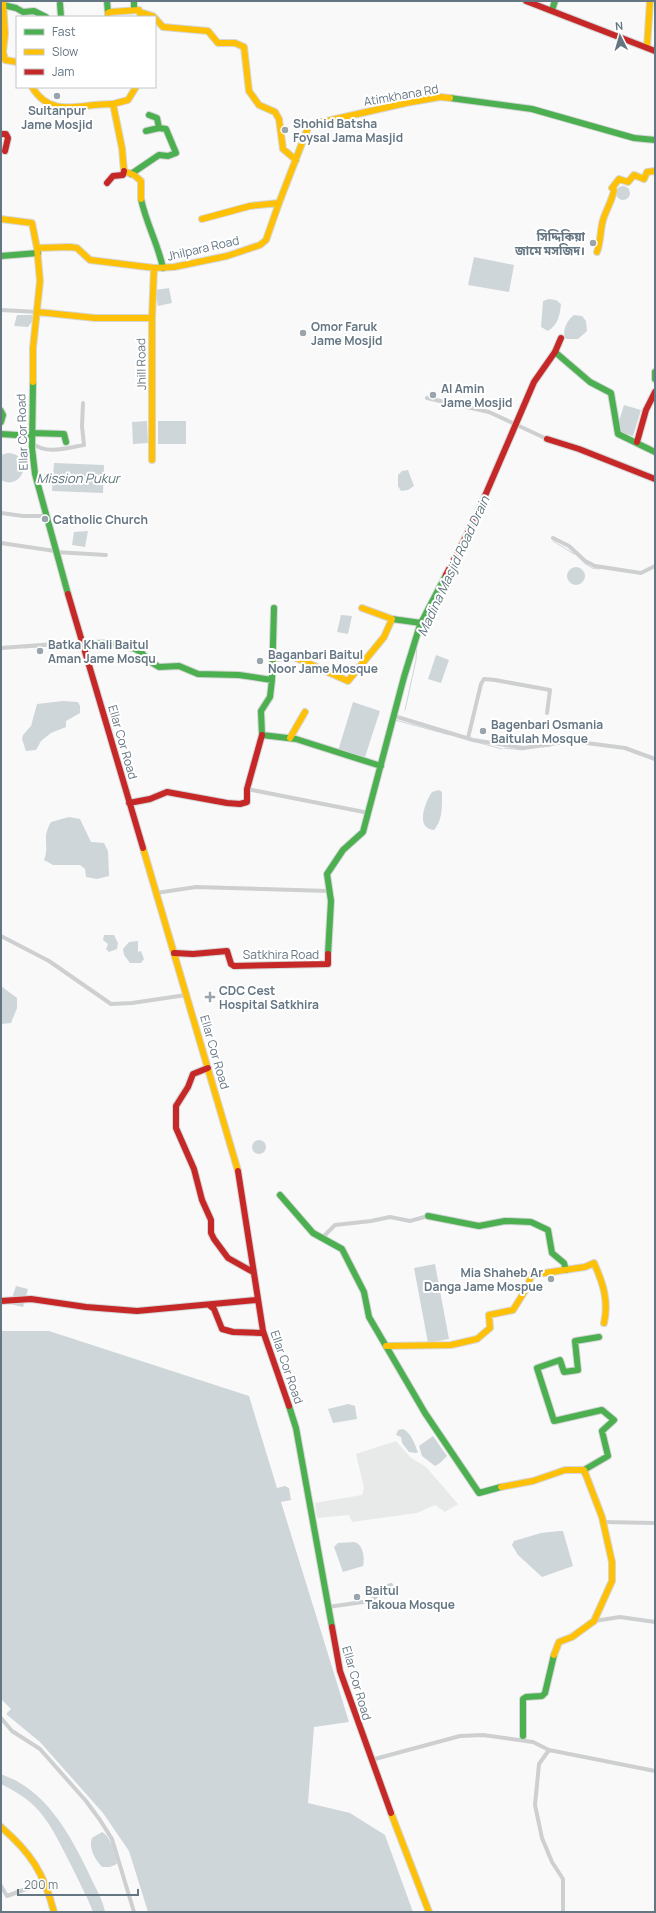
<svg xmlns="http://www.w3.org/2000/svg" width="656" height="1913" font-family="Manrope,'Noto Sans Bengali',sans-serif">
  <rect width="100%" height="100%" fill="#f9f9f9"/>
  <path fill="#e8e9e9" d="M396 1441 411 1458 426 1467 458 1504 445 1512 435 1505 417 1513 352 1522 349 1515 317 1518 315 1503 362 1495 364 1488 356 1454Z"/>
  <path fill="#ced6d9" d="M616 193a7 7 0 1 1 14 0a7 7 0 1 1-14 0Z
    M474 257 514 265 509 292 468 285Z
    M169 288 172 303 158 306 155 290Z
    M549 299 556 300 561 304C560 315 558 325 548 331L541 327 543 301Z
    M17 315H32L34 319 28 327 14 326Z
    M574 315 582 316 586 321 587 331 578 339H566C561 332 567 320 574 315Z
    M624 405 641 410 633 436 616 431Z
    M147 421 148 443 133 444 132 422Z
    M158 421H186V444H158Z
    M8 453C36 455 22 492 1 480V455Z
    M54 463 104 465 103 493 52 491Z
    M408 470 414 486 408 490 401 491 398 486V475L402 471Z
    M88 531 85 547 72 545 74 532Z
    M567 576a9 9 0 1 1 18 0a9 9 0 1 1-18 0Z
    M341 615 352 616 348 634 337 632Z
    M436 655 449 660 441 683 428 679Z
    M63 701 78 702 80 706V713L66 721V727L51 733 41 741 36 750 26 751 22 739 23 735 31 726 37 704Z
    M353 702 380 711 364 760 338 751Z
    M439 790 442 792C442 805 443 820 434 830 414 828 426 801 432 792Z
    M69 817 80 819 91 842 104 843 108 851 109 876 97 879 86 877 85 869 80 865H53L44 860C50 845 41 839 51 822Z
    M104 935H114L118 943 117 949 109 952 106 949 108 944 103 940Z
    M138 941V952L141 951 144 959 141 963H130L124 955 123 949 129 942Z
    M1 986 17 998V1008L11 1023 1 1024Z
    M252 1147a7 7 0 1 1 14 0a7 7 0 1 1-14 0Z
    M435 1264 449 1339 428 1343 414 1268Z
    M16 1286 28 1289 23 1307 10 1304Z
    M1 1331H49L249 1396 277 1488 285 1486 289 1488 291 1500 281 1502 349 1722 314 1727 308 1803 350 1813 385 1835 413 1912H148L129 1851 103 1813 40 1742 6 1714 11 1709 1 1699Z
    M348 1404 355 1406 357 1419 333 1423 328 1409Z
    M403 1429C412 1434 414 1443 418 1452L416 1453 409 1452 402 1443 401 1437 396 1435 398 1430Z
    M433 1436 447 1456 440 1463 435 1466 422 1456 419 1446Z
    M559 1531H563L573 1566 542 1577 518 1555 512 1545 514 1541 541 1533Z
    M354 1542C363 1544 365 1557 363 1566L343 1572 334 1547 338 1543Z
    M1 1774C7 1777 14 1779 20 1783 54 1803 75 1844 91 1878 96 1889 103 1900 105 1912H93C87 1896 79 1882 72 1867 62 1848 53 1827 39 1811 29 1799 15 1791 1 1784Z
    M102 1832C111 1836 116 1855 117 1864L110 1867H102C95 1860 88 1847 92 1838Z"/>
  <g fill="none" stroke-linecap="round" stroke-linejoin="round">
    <path stroke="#ced6d9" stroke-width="1" d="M553 541 574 554
      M584 563 592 568 600 569
      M419 638 434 604
      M24 648 64 645
      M86 651 92 647
      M405 710 416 660 417 644
      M395 720 450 735
      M476 742 502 749
      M542 747 551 746
      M504 748 523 750"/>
    <g stroke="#d5d6d7" stroke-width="8">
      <path id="fast" d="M107 1 108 13
        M134 1V9
        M60 4 61 17
        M3 5 16 8 23 12 34 11 46 17
        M552 10 555 1
        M450 98 532 109 634 138 655 140
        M149 115 157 118 159 128
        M131 174 159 155 168 156 176 153 166 129 159 128 146 131
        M141 199C146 223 158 244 163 268
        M1 256 38 253
        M555 352 590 382 611 393 618 434 655 452
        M655 372V379
        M33 382 32 448 35 474 68 594
        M1 411 3 415 1 422
        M32 433 64 434 66 442
        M1 434 32 436
        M392 619 421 623
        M82 645 107 643 133 648 141 652 149 661 159 667 179 666 198 674 239 675 272 680 274 608
        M272 680 270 697 261 711 262 735 296 739 381 766
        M328 954 331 901 327 874 343 850 363 832 404 677 420 625 446 575
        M280 1195 313 1233 342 1249 364 1292 369 1317 425 1413 479 1493 501 1487
        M428 1216 479 1226 505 1221 531 1222 548 1230 552 1253 564 1263 566 1270
        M289 1406 296 1428 332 1627
        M585 1473 584 1470 608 1456 602 1431 614 1420 602 1410 554 1421 537 1368 560 1360 564 1372 578 1370 575 1341 599 1337
        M523 1736V1699L526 1697 542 1696 545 1693 554 1655"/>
    </g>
    <g stroke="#d5d6d7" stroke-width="8">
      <path id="slow" d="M3 1 5 34 3 52 5 60 17 62
        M140 12 153 16 163 27 208 31 218 43H235L244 47 249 91 259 105 275 112 279 119 283 149 296 160
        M108 17V13L110 12 139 10 141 17
        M647 47 650 1
        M32 87C52 120 81 103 113 104L122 148 124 171 134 175 141 181V199
        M113 104 128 100 136 87
        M1 219 32 223 37 248 40 281 33 348V382
        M202 219 250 206 279 203 309 125 406 103 440 97 450 98
        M37 248 70 247 77 248 90 260 155 268 174 267 227 256 260 245 266 240 279 203
        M597 252C601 241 600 231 603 220 606 210 612 201 614 190L612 188 619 179 628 182 634 175 644 179 647 172 655 171
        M38 312 95 318H151
        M152 460V317L154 268
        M271 658 294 657 348 681 384 637 392 619 362 608
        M290 738 305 712
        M143 848 238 1171
        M386 1346 451 1345 477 1339 490 1328 489 1315 513 1310 528 1286 531 1275 585 1267 594 1263C603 1283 609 1301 604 1323
        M501 1487 533 1481 565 1470H584L602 1517 612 1562V1581L594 1621 572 1637 559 1642 554 1655
        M391 1813 429 1912
        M1 1827C31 1853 44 1873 54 1912"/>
    </g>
    <g stroke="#d5d6d7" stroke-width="8">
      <path id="jam" d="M526 1 655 51
        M1 134H6L8 138 5 151
        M107 183 113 176 123 175 124 171
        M547 439 579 449 655 479
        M637 442 646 410 655 392
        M446 575 475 519 534 382 555 352 561 338
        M68 594 143 848
        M129 803 150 799 167 792 227 803 240 804 247 802V789L262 735
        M174 953 193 954 227 951 231 964 234 966 328 964V954
        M208 1068 193 1074 188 1087 176 1106V1128L194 1169 202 1200 211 1220V1233L214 1239 228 1258 253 1272
        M238 1171 263 1331 289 1406
        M1 1301 31 1299 86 1307 137 1311 257 1300
        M209 1305 214 1309 222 1329 233 1332 261 1333
        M332 1627 340 1671 391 1813"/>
    </g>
    <path stroke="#cecfd0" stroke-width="4" d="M1 310 38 312
      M427 398 489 412 547 439
      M32 443C46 455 67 448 84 445L82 426 83 403
      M1 513 23 516H45
      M553 538 569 546 585 561 595 566 641 573 655 566
      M1 543 55 551
      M55 552 106 555
      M1 648 82 642
      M394 716 473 740 524 748 571 741 625 748 655 759
      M468 738 481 684 484 679 495 680 550 690 547 713
      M247 789 369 813
      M156 893 196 887 329 891
      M1 936 49 961 111 1004 132 1003 186 995
      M322 1238 335 1225 371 1221 390 1217 410 1221 428 1216
      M603 1522 655 1523
      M328 1607 370 1601C379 1596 381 1588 391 1585
      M594 1621 620 1617 655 1622
      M1 1718 12 1731 40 1749 86 1801 100 1820 112 1839 134 1912
      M549 1750 539 1764 535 1805 542 1838 552 1862 563 1879V1912
      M371 1760 460 1736 483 1735 533 1742 549 1750 655 1771
      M1 1886 7 1896 45 1882"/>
    <use href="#fast" stroke="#4caf50" stroke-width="6"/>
    <use href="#slow" stroke="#ffc107" stroke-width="6"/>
    <use href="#jam" stroke="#c62828" stroke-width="6"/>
  </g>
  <g fill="#99a4ac" stroke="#fff" stroke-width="1.5">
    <circle cx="57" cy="96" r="4"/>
    <circle cx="285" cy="130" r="4"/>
    <circle cx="593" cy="243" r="4"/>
    <circle cx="303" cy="333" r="4"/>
    <circle cx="433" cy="395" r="4"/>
    <circle cx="45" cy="519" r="4"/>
    <circle cx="40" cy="651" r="4"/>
    <circle cx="260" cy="661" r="4"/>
    <circle cx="483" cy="731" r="4"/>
    <path d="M208 991h4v4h4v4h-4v4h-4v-4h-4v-4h4z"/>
    <circle cx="551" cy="1279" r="4"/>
    <circle cx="357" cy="1597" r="4"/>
  </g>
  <g text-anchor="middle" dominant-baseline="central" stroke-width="4" stroke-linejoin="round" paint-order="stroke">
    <g font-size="12" fill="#657683" stroke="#fff">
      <text transform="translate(401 95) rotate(-10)">Atimkhana Rd</text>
      <text transform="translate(203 248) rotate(-13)">Jhilpara Road</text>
      <text transform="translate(141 364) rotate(-91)">Jhill Road</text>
      <text transform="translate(22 432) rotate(-92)">Ellar Cor Road</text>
      <text transform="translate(123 742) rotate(74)">Ellar Cor Road</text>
      <text x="281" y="954">Satkhira Road</text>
      <text transform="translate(215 1052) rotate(74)">Ellar Cor Road</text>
      <text transform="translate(287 1367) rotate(71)">Ellar Cor Road</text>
      <text transform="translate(357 1683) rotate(74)">Ellar Cor Road</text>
    </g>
    <g font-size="12" font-weight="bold" fill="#657683" stroke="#fff" text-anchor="start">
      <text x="57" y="110" text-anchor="middle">Sultanpur<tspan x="57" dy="14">Jame Mosjid</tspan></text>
      <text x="293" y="123">Shohid Batsha<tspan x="293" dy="14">Foysal Jama Masjid</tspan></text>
      <text x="585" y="236" text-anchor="end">সিদ্দিকিয়া<tspan x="585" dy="14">জামে মসজিদ।</tspan></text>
      <text x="311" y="326">Omor Faruk<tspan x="311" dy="14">Jame Mosjid</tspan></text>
      <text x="441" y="388">Al Amin<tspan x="441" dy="14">Jame Mosjid</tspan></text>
      <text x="53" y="519">Catholic Church</text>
      <text x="48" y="644">Batka Khali Baitul<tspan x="48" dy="14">Aman Jame Mosqu</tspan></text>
      <text x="268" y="654">Baganbari Baitul<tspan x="268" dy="14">Noor Jame Mosque</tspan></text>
      <text x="491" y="724">Bagenbari Osmania<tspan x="491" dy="14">Baitulah Mosque</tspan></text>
      <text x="219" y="990">CDC Cest<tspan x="219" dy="14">Hospital Satkhira</tspan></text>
      <text x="543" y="1272" text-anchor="end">Mia Shaheb Ar<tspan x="543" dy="14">Danga Jame Mospue</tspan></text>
      <text x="365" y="1590">Baitul<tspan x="365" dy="14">Takoua Mosque</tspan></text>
    </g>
    <g font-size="13" font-style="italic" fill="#60757c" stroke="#fff">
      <text x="78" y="478">Mission Pukur</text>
      <text transform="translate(453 566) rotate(-65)">Madina Masjid Road Drain</text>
    </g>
  </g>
  <rect width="656" height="1913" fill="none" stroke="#657683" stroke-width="4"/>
  <rect x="16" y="16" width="140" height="72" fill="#ffffff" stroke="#c1c8cd"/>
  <rect x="24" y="29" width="20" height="6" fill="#4caf50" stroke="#c1c8cd"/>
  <text x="52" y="36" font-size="12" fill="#657683">Fast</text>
  <rect x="24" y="49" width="20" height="6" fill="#ffc107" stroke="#c1c8cd"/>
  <text x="52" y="56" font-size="12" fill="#657683">Slow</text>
  <rect x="24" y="69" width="20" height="6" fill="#c62828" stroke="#c1c8cd"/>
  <text x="52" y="76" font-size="12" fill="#657683">Jam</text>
  <g transform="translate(620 36) rotate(355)" stroke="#ffffff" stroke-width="3" paint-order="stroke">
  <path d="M0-3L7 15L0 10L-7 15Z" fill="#657683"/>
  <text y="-6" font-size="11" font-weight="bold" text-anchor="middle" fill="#657683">N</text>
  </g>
  <path d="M18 1889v6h120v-6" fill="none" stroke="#657683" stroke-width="2"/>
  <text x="24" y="1889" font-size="12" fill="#657683" stroke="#ffffff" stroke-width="3" paint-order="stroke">200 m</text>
</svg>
